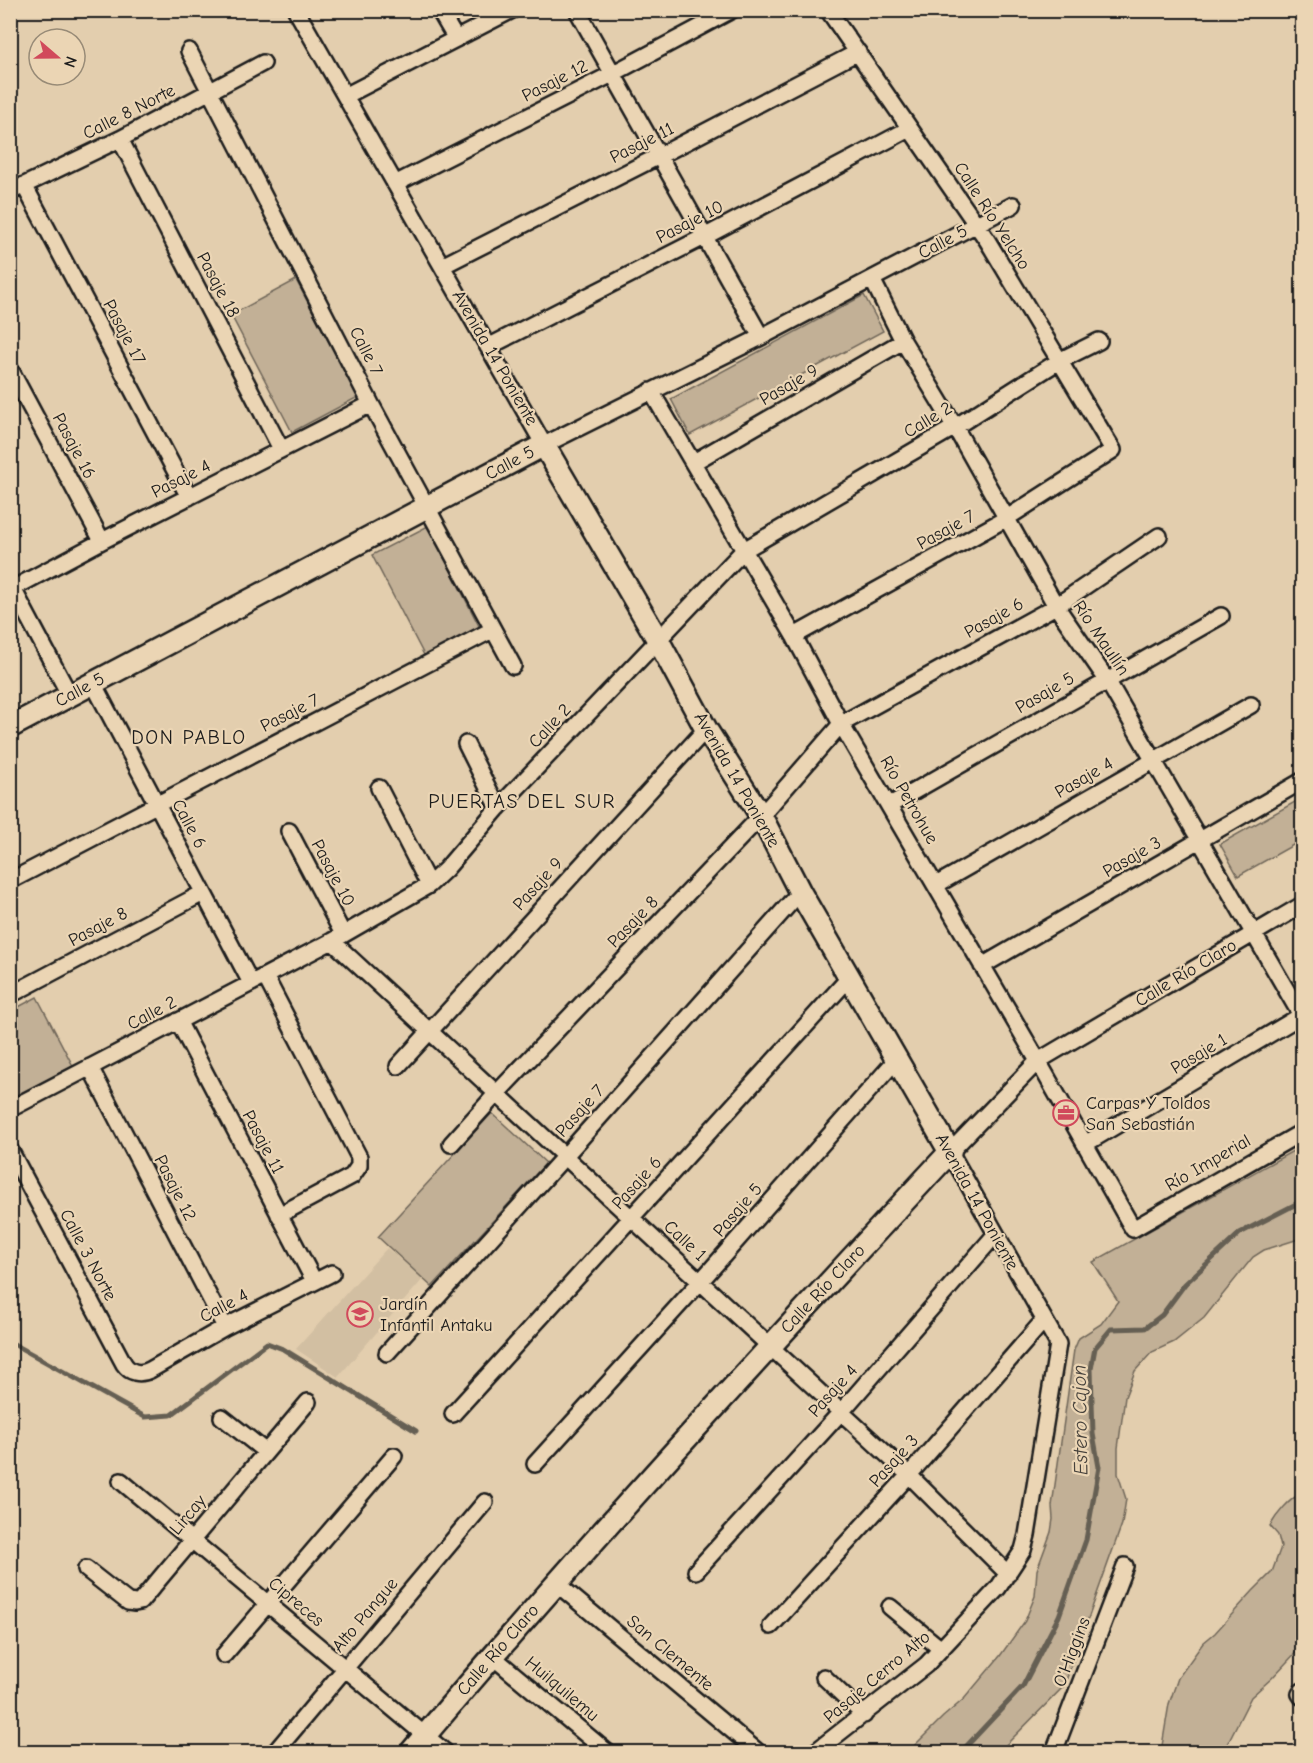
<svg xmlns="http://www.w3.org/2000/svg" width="1313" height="1763" font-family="'Comic Neue',sans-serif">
  <rect width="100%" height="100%" fill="#e3ceae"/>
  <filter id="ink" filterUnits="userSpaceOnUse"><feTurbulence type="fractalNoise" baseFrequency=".0167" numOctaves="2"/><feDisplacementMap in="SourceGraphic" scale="12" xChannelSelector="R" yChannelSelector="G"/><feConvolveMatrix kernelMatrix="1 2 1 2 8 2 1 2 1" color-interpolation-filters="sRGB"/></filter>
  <g filter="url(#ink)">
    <path fill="#d2bfa2" d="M387 1248 423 1279 338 1377 296 1349Z"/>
    <path fill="#c2b096" stroke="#6f6659" stroke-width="1.5" d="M296 280 358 397 292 432 231 315Z
      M864 295 883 331 690 435 671 399Z
      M428 526 480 628 425 657 372 555Z
      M1302 798V840L1238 876 1220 844Z
      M37 997 73 1066 11 1098V1011Z
      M492 1113 546 1163 432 1287 378 1237Z
      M1302 1146V1238L1264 1250 1253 1257 1204 1318 1174 1342 1152 1352 1135 1371 1125 1397 1118 1448V1474L1126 1499 1122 1524 1064 1686 999 1752H908L943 1717 964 1699 1000 1656 1025 1621 1035 1596 1037 1570 1051 1532 1053 1519 1052 1506 1074 1350 1079 1338 1101 1324 1118 1301 1093 1262Z
      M1302 1493V1646L1272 1678 1251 1697 1223 1752H1161L1169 1704 1178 1678 1203 1643 1215 1633 1253 1591 1272 1572 1281 1547 1278 1535 1270 1526C1277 1514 1289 1499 1302 1493Z"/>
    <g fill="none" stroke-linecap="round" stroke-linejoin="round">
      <path stroke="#655e52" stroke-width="5" d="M10 1342 145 1417 171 1415 267 1343 283 1349 416 1431
        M961 1752 1023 1686 1059 1616 1086 1540 1099 1467 1093 1434 1091 1369 1095 1348 1111 1329 1145 1328 1162 1315 1185 1284 1240 1233 1302 1201"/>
      <g stroke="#1c1c1c" stroke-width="20">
        <path id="street" d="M296 10 544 445 761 337 1013 205
          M439 10 456 39
          M577 10 761 337
          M189 51 371 404 513 666
          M345 96 512 10
          M120 139 281 449
          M395 184 612 74 732 10
          M24 185 189 497
          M10 192 120 139 263 63
          M442 266 659 156 858 52
          M872 279 903 341 955 427 1056 606 1107 680 1302 1017
          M488 347 704 237 909 129
          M10 369 102 541
          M651 391 794 636 841 724 1038 1061 1133 1229 1302 1132
          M694 462 903 341
          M10 583 70 696
          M10 590 102 541 371 404
          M794 636 1007 518 1113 450 987 240 828 10
          M93 683 251 983
          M466 744 498 808
          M379 788 429 885
          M890 805 1221 616
          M289 831 343 934
          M10 881 492 630
          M936 885 1251 705
          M332 941 909 1475 1008 1574
          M982 966 1302 781
          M265 976 359 1157V1166L352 1176 279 1215
          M10 995 203 893
          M178 1021 314 1281
          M398 1066 706 729
          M90 1067 225 1327
          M10 1109 332 941 429 885 446 869 498 808 744 550 955 427 1059 361 1099 341
          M451 1144 497 1093 761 816 841 724 1056 606 1159 536
          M1085 1144 1302 1015
          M10 1150 124 1364C130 1373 140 1375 150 1370L225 1327 332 1273
          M387 1353 565 1156 800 892
          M453 1414 849 978
          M222 1417 266 1452
          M535 1464 700 1282 896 1060
          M121 1481 445 1752
          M86 1569 128 1602 135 1603 140 1602 308 1402
          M696 1571 841 1412 995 1235
          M556 1583 758 1752
          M890 1607 941 1649
          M771 1626 909 1475 1044 1320
          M224 1655 394 1456
          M492 1656 607 1752
          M824 1677 864 1715
          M1302 1691 1300 1694 1302 1697
          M275 1752 485 1502
          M815 1752 926 1665 998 1588 1023 1550 1027 1535 1058 1344 950 1152 1038 1061 1302 905
          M1054 1752 1125 1566"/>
      </g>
      <g stroke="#1c1c1c" stroke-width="26">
        <path id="secondary" d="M10 727 544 445 658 640 706 729 761 816 800 892 950 1152C767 1349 584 1547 411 1752"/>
      </g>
      <use href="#street" stroke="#ebd5b4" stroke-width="15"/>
      <use href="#secondary" stroke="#ebd5b4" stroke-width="21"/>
    </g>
  </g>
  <defs>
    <g id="office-ring" transform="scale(1.35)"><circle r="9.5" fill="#ebd5b4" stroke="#d1495b" stroke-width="1.5"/><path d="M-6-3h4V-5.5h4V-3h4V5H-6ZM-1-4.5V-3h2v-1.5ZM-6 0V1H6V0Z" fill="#d1495b"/></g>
    <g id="school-ring" transform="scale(1.35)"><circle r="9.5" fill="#ebd5b4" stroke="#d1495b" stroke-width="1.5"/><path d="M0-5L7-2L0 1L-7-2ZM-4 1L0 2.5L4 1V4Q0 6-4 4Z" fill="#d1495b"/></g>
  </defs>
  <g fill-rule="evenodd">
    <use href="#office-ring" x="1066" y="1113"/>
    <use href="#school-ring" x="360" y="1314"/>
  </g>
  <g text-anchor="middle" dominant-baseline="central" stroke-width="4.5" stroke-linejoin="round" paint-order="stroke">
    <g font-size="18" fill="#1c1c1c" stroke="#ebd5b4">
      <text transform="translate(555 81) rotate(-27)">Pasaje 12</text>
      <text transform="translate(129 112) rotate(-27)">Calle 8 Norte</text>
      <text transform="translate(642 143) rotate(-27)">Pasaje 11</text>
      <text transform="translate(992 216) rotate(57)">Calle Río Yelcho</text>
      <text transform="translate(690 222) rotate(-27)">Pasaje 10</text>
      <text transform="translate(943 242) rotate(-28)">Calle 5</text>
      <text transform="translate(218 285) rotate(62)">Pasaje 18</text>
      <text transform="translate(124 332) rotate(62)">Pasaje 17</text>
      <text transform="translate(366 351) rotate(63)">Calle 7</text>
      <text transform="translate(495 358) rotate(60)">Avenida 14 Poniente</text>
      <text transform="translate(789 385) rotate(-30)">Pasaje 9</text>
      <text transform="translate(928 420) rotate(-31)">Calle 2</text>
      <text transform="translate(74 446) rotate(62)">Pasaje 16</text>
      <text transform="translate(510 463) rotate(-28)">Calle 5</text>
      <text transform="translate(181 479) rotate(-27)">Pasaje 4</text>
      <text transform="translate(946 530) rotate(-29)">Pasaje 7</text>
      <text transform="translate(994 618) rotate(-29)">Pasaje 6</text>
      <text transform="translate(1101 638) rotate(56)">Río Maullín</text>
      <text transform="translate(80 690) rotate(-28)">Calle 5</text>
      <text transform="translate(1045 693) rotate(-30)">Pasaje 5</text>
      <text transform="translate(290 713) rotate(-27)">Pasaje 7</text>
      <text transform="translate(550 726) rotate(-47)">Calle 2</text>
      <text transform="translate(1084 778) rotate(-30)">Pasaje 4</text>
      <text transform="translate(737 780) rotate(60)">Avenida 14 Poniente</text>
      <text transform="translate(909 800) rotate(60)">Río Petrohue</text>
      <text transform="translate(189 824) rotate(62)">Calle 6</text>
      <text transform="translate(1132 857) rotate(-30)">Pasaje 3</text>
      <text transform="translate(333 873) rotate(62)">Pasaje 10</text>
      <text transform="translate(538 884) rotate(-48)">Pasaje 9</text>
      <text transform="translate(633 922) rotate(-46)">Pasaje 8</text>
      <text transform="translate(98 927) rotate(-28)">Pasaje 8</text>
      <text transform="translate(1186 973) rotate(-31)">Calle Río Claro</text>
      <text transform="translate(152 1013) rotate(-28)">Calle 2</text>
      <text transform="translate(1199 1054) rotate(-31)">Pasaje 1</text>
      <text transform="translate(580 1111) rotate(-48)">Pasaje 7</text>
      <text transform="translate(263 1142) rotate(62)">Pasaje 11</text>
      <text transform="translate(1208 1163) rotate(-30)">Río Imperial</text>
      <text transform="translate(637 1183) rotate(-48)">Pasaje 6</text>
      <text transform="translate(175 1188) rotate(63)">Pasaje 12</text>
      <text transform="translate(977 1202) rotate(61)">Avenida 14 Poniente</text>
      <text transform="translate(738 1210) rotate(-49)">Pasaje 5</text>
      <text transform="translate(685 1241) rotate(43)">Calle 1</text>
      <text transform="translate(88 1255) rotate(62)">Calle 3 Norte</text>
      <text transform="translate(823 1289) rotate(-47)">Calle Río Claro</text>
      <text transform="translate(224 1306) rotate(-28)">Calle 4</text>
      <text transform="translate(833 1391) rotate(-48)">Pasaje 4</text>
      <text transform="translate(894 1461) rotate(-48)">Pasaje 3</text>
      <text transform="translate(188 1515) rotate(-50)">Lircay</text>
      <text transform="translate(296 1602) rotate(40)">Cipreces</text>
      <text transform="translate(365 1615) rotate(-50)">Alto Pangue</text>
      <text transform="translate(498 1650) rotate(-49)">Calle Río Claro</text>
      <text transform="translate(1072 1652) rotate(-69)">O'Higgins</text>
      <text transform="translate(670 1653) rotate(40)">San Clemente</text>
      <text transform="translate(877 1677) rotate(-40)">Pasaje Cerro Alto</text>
      <text transform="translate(562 1689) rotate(40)">Huilquilemu</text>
    </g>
    <g font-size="18" fill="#1c1c1c" stroke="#ebd5b4" text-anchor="start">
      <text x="1086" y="1103">Carpas Y Toldos<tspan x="1086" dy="21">San Sebastián</tspan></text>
      <text x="380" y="1304">Jardín<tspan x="380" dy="21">Infantil Antaku</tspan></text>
    </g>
    <g font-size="20" letter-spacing="1.5" fill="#1c1c1c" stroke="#ebd5b4">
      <text x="189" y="737">DON PABLO</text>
      <text x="522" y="801">PUERTAS DEL SUR</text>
    </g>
    <g font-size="20" font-style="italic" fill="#47423c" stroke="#ebd5b4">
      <text transform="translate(1080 1420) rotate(-91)">Estero Cajon</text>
    </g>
  </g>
  <rect width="1313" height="1763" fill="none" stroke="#ebd5b4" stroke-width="36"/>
  <rect x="18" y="18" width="1277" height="1727" fill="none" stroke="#1c1c1c" stroke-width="2" filter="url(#ink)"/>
  <g transform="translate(57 57) rotate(110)"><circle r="28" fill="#ebd5b4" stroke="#988b77" stroke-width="1.5"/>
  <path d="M0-4.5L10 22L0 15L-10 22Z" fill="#d1495b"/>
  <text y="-9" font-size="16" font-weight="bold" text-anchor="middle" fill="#1c1c1c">N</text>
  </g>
</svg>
